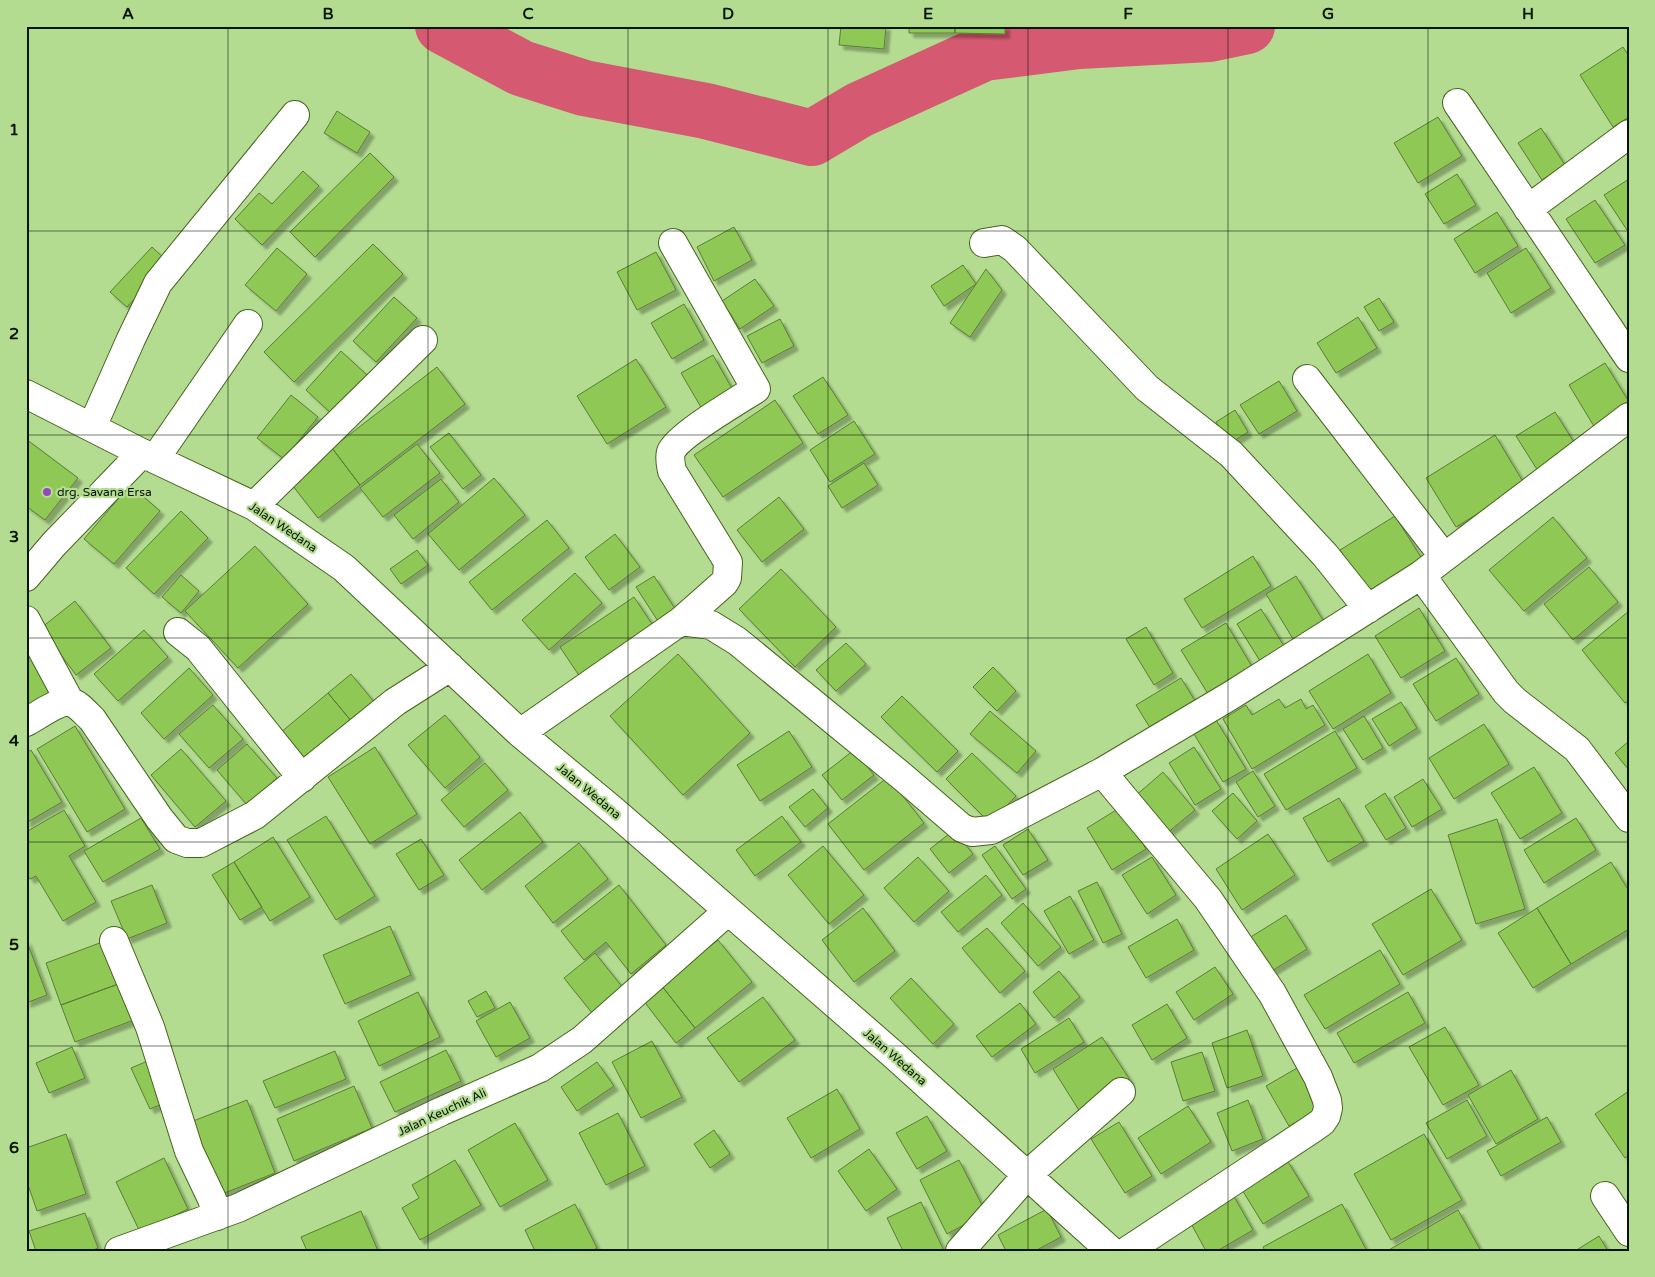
<svg xmlns="http://www.w3.org/2000/svg" width="1655" height="1277" font-family="'Varela Round',sans-serif">
  <defs>
    <filter id="shadow"><feDropShadow dx="4.5" dy="4.5" stdDeviation="1" flood-color="#0004"/></filter>
  </defs>
  <rect width="100%" height="100%" fill="#b4dc91"/>
  <g fill="none" stroke-linecap="round" stroke-linejoin="round">
    <path stroke="#d55970" stroke-width="56" d="M443 26 521 68 584 88 706 111 812 138 859 110 984 53 1079 41 1209 34 1247 26"/>
  </g>
  <path fill="#90c856" stroke="#5a7d35" filter="url(#shadow)" d="M841 26H886L884 49 839 45Z
    M909 26H955V33H909Z
    M955 26H1005V34L955 33Z
    M1623 47 1629 56V117L1613 127 1580 75Z
    M337 111 370 132 357 153 324 133Z
    M1438 117 1462 156 1418 183 1394 143Z
    M1541 128 1565 165 1542 180 1518 143Z
    M370 153 394 177 315 257 290 232Z
    M303 171 319 186 262 245 235 219 259 193 272 204Z
    M1457 174 1476 205 1444 224 1425 194Z
    M1629 179V233L1604 195Z
    M1595 200 1625 245 1595 263 1566 219Z
    M1497 212 1518 246 1475 273 1454 239Z
    M734 227 752 260 714 281 697 247Z
    M373 244 403 274 294 382 264 352Z
    M152 247 168 262 127 307 110 292Z
    M277 248 307 274 276 311 245 285Z
    M1526 248 1551 288 1511 313 1487 273Z
    M656 252 676 290 637 310 617 272Z
    M963 265 976 284 944 306 931 286Z
    M986 269 1002 290 970 337 950 323Z
    M755 279 774 306 740 329 722 301Z
    M394 297 417 318 376 362 353 341Z
    M1379 298 1394 322 1379 331 1364 307Z
    M684 304 704 340 672 359 651 323Z
    M1358 317 1377 348 1336 373 1317 343Z
    M780 319 794 346 762 363 747 336Z
    M341 351 368 376 333 415 306 390Z
    M713 355 734 392 702 409 681 373Z
    M636 359 666 407 607 444 577 396Z
    M1605 363 1629 402V407L1595 428 1569 385Z
    M437 367 465 404 360 485 332 448Z
    M823 377 848 415 818 434 793 396Z
    M1279 381 1297 411 1259 434 1240 405Z
    M291 395 318 417 284 459 257 438Z
    M775 400 803 443 723 497 694 455Z
    M1235 410 1248 432 1229 444 1216 422Z
    M1555 412 1577 447 1538 471 1516 436Z
    M854 421 875 454 830 482 810 450Z
    M449 433 481 475 463 489 430 447Z
    M1495 435 1525 485 1456 527 1426 478Z
    M26 439 78 478 45 520 26 506Z
    M417 444 440 473 383 517 360 488Z
    M332 448 360 485 318 518 289 481Z
    M864 463 878 485 842 508 828 486Z
    M494 478 525 515 459 570 428 534Z
    M441 479 459 502 413 539 394 515Z
    M130 485 160 511 114 564 84 539Z
    M779 497 804 529 762 562 737 530Z
    M181 511 208 538 154 594 126 568Z
    M1395 516 1424 562 1369 596 1340 550Z
    M1553 517 1587 558 1524 611 1489 570Z
    M547 520 569 548 492 610 469 582Z
    M615 534 640 567 609 590 585 557Z
    M255 546 308 604 238 668 185 611Z
    M417 550 428 565 401 584 390 569Z
    M1253 556 1271 586 1202 628 1184 599Z
    M1589 567 1618 602 1573 640 1544 604Z
    M781 569 836 627 795 667 739 609Z
    M575 573 602 603 549 650 522 620Z
    M181 575 199 591 181 613 162 597Z
    M654 576 681 618 663 629 636 587Z
    M1296 576 1329 630 1299 649 1266 594Z
    M634 597 658 633 584 683 560 647Z
    M75 601 111 648 76 675 41 628Z
    M1419 608 1445 651 1401 678 1375 636Z
    M1261 609 1289 654 1265 669 1237 624Z
    M1629 611V700L1625 703 1582 650Z
    M1226 623 1257 675 1213 702 1181 650Z
    M1146 627 1173 673 1154 685 1126 639Z
    M144 630 168 657 118 701 94 674Z
    M26 640 56 689 26 706Z
    M846 643 866 664 836 691 816 670Z
    M678 654 750 733 683 795 610 716Z
    M1368 654 1391 693 1333 729 1309 691Z
    M1456 658 1479 694 1436 721 1413 684Z
    M993 667 1016 691 997 711 973 687Z
    M189 668 213 695 164 739 141 713Z
    M351 674 380 709 357 728 328 693Z
    M1181 678 1197 704 1152 731 1136 705Z
    M328 693 357 728 308 768 280 733Z
    M902 696 958 751 937 772 881 717Z
    M1279 699 1285 708 1301 699 1306 709 1313 705 1325 725 1252 769 1223 719 1246 705 1252 715Z
    M1401 702 1417 728 1389 746 1372 719Z
    M213 705 243 739 209 768 179 734Z
    M990 711 1036 751 1017 773 970 734Z
    M445 715 480 757 445 788 408 745Z
    M1364 716 1383 748 1363 760 1343 729Z
    M1216 720 1246 769 1223 782 1194 734Z
    M1484 724 1509 764 1454 799 1429 758Z
    M75 726 125 809 87 832 37 749Z
    M789 731 812 767 760 801 737 765Z
    M1335 731 1357 768 1286 810 1264 774Z
    M1629 741V770L1615 753Z
    M247 744 277 778 247 805 217 770Z
    M375 747 417 814 370 844 328 777Z
    M1194 747 1221 789 1195 805 1169 763Z
    M181 749 226 801 195 827 151 775Z
    M31 750 62 802 26 823V753Z
    M854 750 874 775 842 800 822 775Z
    M972 753 1016 796 990 823 946 779Z
    M485 763 508 790 464 827 441 800Z
    M1534 767 1562 813 1520 839 1491 793Z
    M1253 771 1275 806 1258 817 1236 782Z
    M1163 772 1195 810 1166 834 1134 797Z
    M888 777 924 823 864 870 828 824Z
    M1423 779 1442 809 1412 827 1394 797Z
    M813 789 828 808 805 827 789 807Z
    M1233 793 1257 821 1237 839 1212 811Z
    M1385 793 1406 828 1386 840 1365 806Z
    M1339 798 1364 841 1328 862 1303 818Z
    M1121 807 1146 849 1112 870 1087 828Z
    M64 810 85 846 69 856 96 902 63 921 36 876 30 879 26 873V832Z
    M520 812 543 842 482 890 459 860Z
    M326 816 375 896 336 920 287 840Z
    M782 816 801 842 755 876 736 850Z
    M141 818 160 849 103 882 84 851Z
    M1576 818 1596 850 1544 883 1524 850Z
    M1497 819 1525 909 1476 924 1448 835Z
    M1028 829 1048 860 1023 875 1003 845Z
    M954 830 973 854 949 873 930 849Z
    M1268 834 1295 875 1242 910 1216 869Z
    M273 837 310 897 270 921 234 862Z
    M421 839 444 875 419 890 396 854Z
    M579 843 608 879 553 923 525 886Z
    M823 846 864 895 829 924 788 875Z
    M995 846 1026 889 1012 899 982 855Z
    M918 857 949 891 914 922 884 888Z
    M1152 857 1176 895 1147 914 1122 875Z
    M234 862 262 907 240 920 212 875Z
    M1611 862 1629 891V929L1571 964 1537 908Z
    M986 875 1002 895 958 932 941 912Z
    M1097 882 1122 934 1103 943 1078 891Z
    M152 885 167 923 127 939 111 901Z
    M619 885 666 945 631 974 606 942 584 960 561 931Z
    M1431 889 1462 940 1403 975 1372 924Z
    M1070 896 1094 940 1069 954 1044 911Z
    M1023 903 1061 947 1038 966 1001 923Z
    M863 908 895 951 854 982 822 940Z
    M1537 908 1571 964 1533 988 1498 933Z
    M1286 915 1307 949 1267 974 1246 940Z
    M1177 919 1194 950 1146 978 1128 947Z
    M390 926 411 975 345 1004 323 955Z
    M987 928 1025 971 1000 993 962 948Z
    M26 939 47 995 26 1003Z
    M718 940 752 982 695 1028 661 985Z
    M105 941 121 983 61 1005 46 963Z
    M1380 950 1400 984 1325 1029 1304 995Z
    M595 953 628 994 597 1019 564 978Z
    M1215 967 1233 994 1194 1020 1176 992Z
    M1059 971 1080 997 1054 1018 1033 992Z
    M911 978 954 1024 933 1044 890 998Z
    M121 983 134 1020 75 1042 61 1005Z
    M661 985 695 1028 676 1043 643 1000Z
    M486 991 495 1008 477 1017 468 1001Z
    M418 992 440 1037 379 1066 358 1021Z
    M1408 992 1425 1023 1354 1063 1337 1033Z
    M763 997 795 1040 739 1082 707 1038Z
    M510 1002 530 1038 496 1057 476 1021Z
    M1020 1003 1036 1024 992 1057 976 1036Z
    M1167 1004 1187 1038 1152 1060 1132 1025Z
    M1069 1018 1084 1042 1035 1073 1021 1049Z
    M1445 1027 1479 1085 1443 1105 1409 1047Z
    M1247 1030 1263 1076 1227 1088 1212 1043Z
    M1102 1037 1130 1080 1080 1112 1053 1069Z
    M652 1041 682 1097 641 1118 612 1062Z
    M72 1047 85 1078 49 1093 36 1063Z
    M446 1050 461 1081 395 1112 380 1082Z
    M335 1051 346 1079 275 1108 263 1081Z
    M1202 1052 1215 1091 1183 1101 1171 1062Z
    M150 1060 169 1101 150 1109 131 1068Z
    M597 1062 614 1086 577 1111 561 1087Z
    M1297 1068 1321 1109 1289 1126 1266 1086Z
    M1511 1070 1538 1119 1496 1144 1468 1095Z
    M354 1086 372 1128 294 1161 277 1119Z
    M837 1089 860 1129 811 1158 787 1118Z
    M1629 1091V1155L1625 1158 1595 1114Z
    M247 1100 275 1173 217 1196 188 1123Z
    M1248 1100 1263 1139 1232 1151 1217 1113Z
    M1467 1100 1487 1136 1447 1159 1426 1123Z
    M1188 1106 1211 1142 1161 1174 1138 1138Z
    M618 1113 645 1166 606 1185 579 1133Z
    M927 1116 947 1151 917 1169 896 1133Z
    M1547 1117 1561 1142 1501 1176 1487 1151Z
    M1119 1122 1152 1176 1125 1193 1091 1139Z
    M515 1123 548 1180 500 1207 468 1150Z
    M714 1130 730 1154 710 1168 694 1144Z
    M66 1134 86 1194 37 1211 26 1179V1148Z
    M1424 1134 1462 1200 1391 1240 1354 1174Z
    M869 1149 897 1189 866 1211 838 1171Z
    M164 1158 188 1209 140 1232 116 1182Z
    M455 1160 481 1205 420 1240 402 1208 419 1198 412 1185Z
    M959 1160 986 1213 947 1234 920 1180Z
    M1287 1160 1309 1196 1263 1224 1241 1188Z
    M1232 1193 1253 1230 1217 1251H1206L1188 1218Z
    M921 1202 944 1251H903L887 1218Z
    M575 1204 597 1248 592 1251H535L525 1230Z
    M1342 1204 1367 1251H1265L1263 1247Z
    M1047 1209 1061 1237 1035 1251H1006L998 1235Z
    M1458 1210 1481 1251H1387Z
    M361 1211 378 1251H307L301 1237Z
    M85 1213 98 1248 91 1251H36L29 1231Z
    M1599 1236 1608 1251H1575Z"/>
  <g fill="none" stroke-linecap="round" stroke-linejoin="round">
    <g stroke="#43651b" stroke-width="30">
      <path id="minor" d="M1457 103 1629 358
        M1528 209 1629 134
        M673 243 756 389C739 400 677 436 671 452 669 458 671 465 672 471L728 562 727 578 724 583 681 621
        M984 243 1002 240 1015 249 1147 388 1231 454 1325 555 1368 609
        M1307 379 1444 557
        M26 394 142 453 254 506 344 568 520 733 615 812 895 1056 1111 1251
        M92 427 131 339 158 283 295 115
        M155 459 248 324
        M254 506 423 340
        M1421 575 1506 692 1515 701 1577 749 1629 818
        M26 577 54 544 142 453
        M26 620 70 702
        M178 632 198 648 302 778
        M26 722C36 717 59 700 70 702 79 704 86 714 92 719L159 818 176 839 187 843H201L255 815 395 702 450 667
        M520 733 681 621 711 625 737 641 904 778 962 828 972 832 991 830 1102 772 1230 696 1421 575 1629 417
        M1102 772 1208 899 1272 993 1318 1077 1327 1100 1328 1108 1326 1116 1322 1122 1312 1129 1127 1251
        M114 941 150 1027 189 1151 212 1199 217 1216
        M1605 1196 1629 1232
        M119 1251 238 1208 442 1111 540 1068 582 1040 728 911
        M960 1251 1027 1175 1121 1092"/>
    </g>
    <use href="#minor" stroke="#fff" stroke-width="28"/>
  </g>
  <path fill="none" stroke="#081600" stroke-width="1" stroke-opacity="0.55" d="M228 26V1251M428 26V1251M628 26V1251M828 26V1251M1028 26V1251M1228 26V1251M1428 26V1251M26 231H1629M26 435H1629M26 638H1629M26 842H1629M26 1046H1629"/>
  <circle fill="#9148bb" stroke="#b4dc91" stroke-width="2" cx="47" cy="492" r="5"/>
  <g text-anchor="middle" dominant-baseline="central" stroke-width="4.5" stroke-linejoin="round" paint-order="stroke">
    <g font-size="12" fill="#081600" stroke="#b4dc91" text-anchor="start">
      <text x="57" y="492">drg. Savana Ersa</text>
    </g>
    <g font-size="12" fill="#081600" stroke="#b4dc91">
      <text transform="translate(283 527) rotate(34)">Jalan Wedana</text>
      <text transform="translate(589 791) rotate(40)">Jalan Wedana</text>
      <text transform="translate(895 1057) rotate(41)">Jalan Wedana</text>
      <text transform="translate(442 1112) rotate(-25)">Jalan Keuchik Ali</text>
    </g>
  </g>
  <rect width="1655" height="1277" fill="none" stroke="#b4dc91" stroke-width="55"/>
  <rect x="28" y="28" width="1600" height="1222" fill="none" stroke="#081600" stroke-width="2"/>
  <g font-size="16" text-anchor="middle" font-weight="bold" fill="#081600">
    <text x="128" y="19">A</text>
    <text x="328" y="19">B</text>
    <text x="528" y="19">C</text>
    <text x="728" y="19">D</text>
    <text x="928" y="19">E</text>
    <text x="1128" y="19">F</text>
    <text x="1328" y="19">G</text>
    <text x="1528" y="19">H</text>
    <text x="14" y="135">1</text>
    <text x="14" y="339">2</text>
    <text x="14" y="542">3</text>
    <text x="14" y="746">4</text>
    <text x="14" y="950">5</text>
    <text x="14" y="1153">6</text>
  </g>
</svg>
